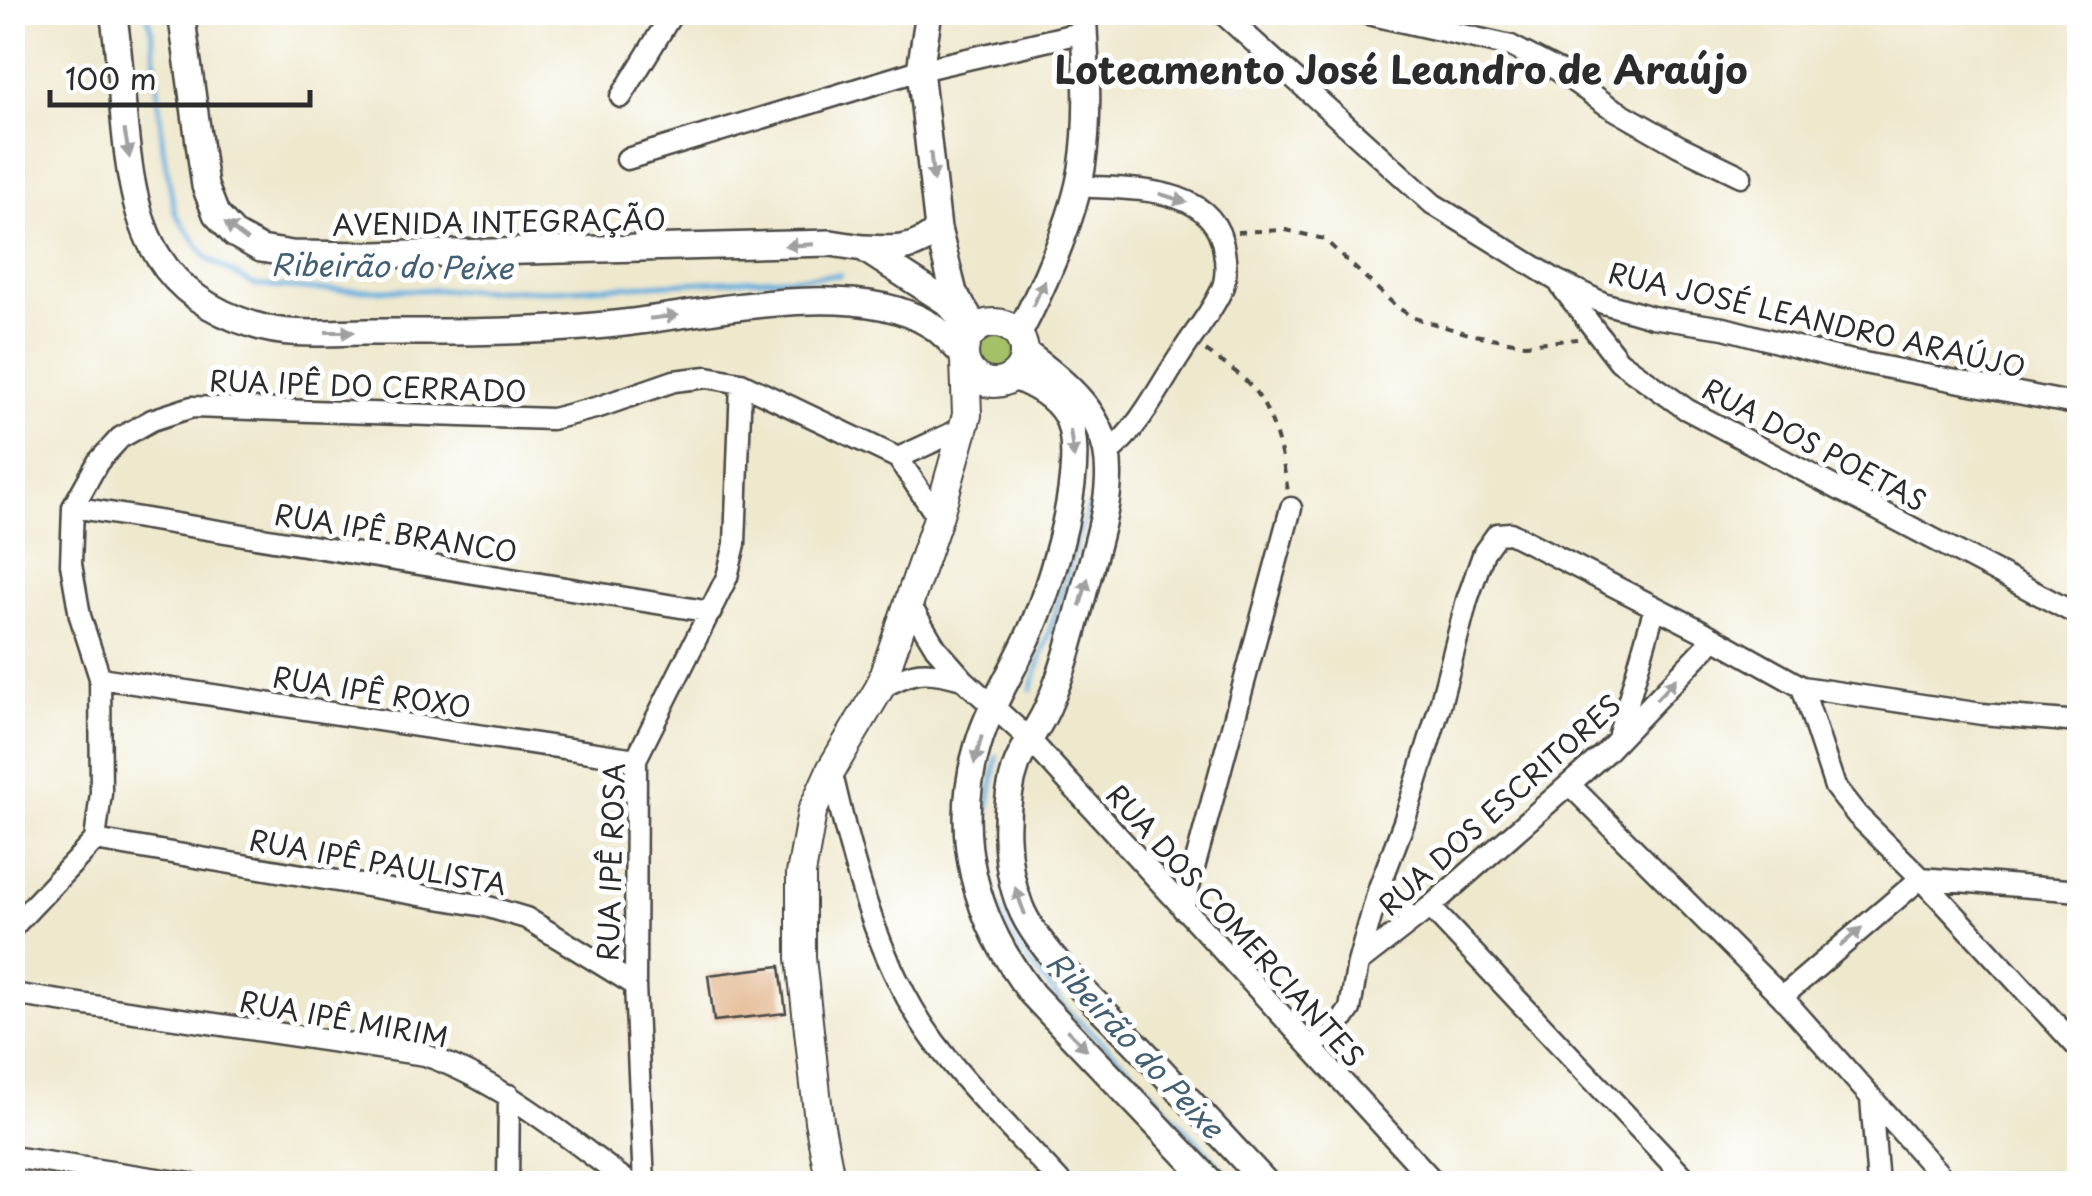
<svg xmlns="http://www.w3.org/2000/svg" width="2092" height="1196" font-family="'Playpen Sans',sans-serif">
  <rect width="100%" height="100%" fill="#fff"/>
  <filter id="ink" filterUnits="userSpaceOnUse"><feTurbulence type="fractalNoise" baseFrequency=".01" numOctaves="2"/><feDisplacementMap in="SourceGraphic" scale="20" xChannelSelector="R" yChannelSelector="G"/><feConvolveMatrix kernelMatrix="1 2 1 2 8 2 1 2 1" color-interpolation-filters="sRGB"/></filter>
  <filter id="wash" filterUnits="userSpaceOnUse"><feTurbulence type="fractalNoise" baseFrequency=".0048" numOctaves="4" result="noise"/><feDisplacementMap in="SourceGraphic" scale="40" xChannelSelector="R" yChannelSelector="G"/><feGaussianBlur stdDeviation="2.25" result="paint"/><feColorMatrix in="noise" values="0 0 0 0 0 0 0 0 0 0 0 0 0 0 0 0 0 1.4 0 .05"/><feComposite in="paint" operator="in"/></filter>
  <g filter="url(#wash)">
    <rect width="100%" height="100%" fill="#eee8cd"/>
    <path fill="#a4c168" stroke="#68764a" stroke-width="2.5" d="M971 350a23 23 0 1 1 46 0a23 23 0 1 1-46 0Z"/>
    <g fill="none" stroke-linecap="round" stroke-linejoin="round">
      <path stroke="#66addc" stroke-width="5" d="M147 12 153 37 163 148 175 213 208 259 254 285 317 290H553L840 275
        M1031 690 1088 507
        M997 757 981 849 995 897 1016 946 1071 1014 1131 1069 1236 1184"/>
    </g>
    <g id="blocks">
      <path fill="#d5955c" d="M780 966 786 1013 714 1021 708 975Z"/>
    </g>
  </g>
  <g filter="url(#ink)">
    <use href="#blocks" fill-opacity="0" stroke="#484743" stroke-width="2.5"/>
    <g fill="none" stroke-linecap="round" stroke-linejoin="round">
      <g stroke="#484743" stroke-width="25">
        <path id="minor" d="M1221 12 1433 204 1556 280 1603 303 1652 317 1724 328 1838 358 2080 405
          M1359 12 1511 46 1559 71 1607 105 1679 146 1741 176
          M621 97 673 12
          M627 159 920 70 1084 32
          M1077 186C1128 190 1215 183 1224 251 1226 263 1227 277 1222 289 1212 312 1194 333 1181 354 1158 389 1141 426 1108 453
          M1561 286 1619 361 1686 409 2080 616
          M898 458 963 428
          M73 507 711 612
          M910 605 936 648 964 680 1030 740 1436 1184
          M100 678 636 759
          M1802 687 1835 787 1857 815 1921 878 2080 1050
          M879 689C913 670 925 668 962 679
          M1619 734 1655 607
          M831 770C853 863 876 961 934 1041 972 1092 1019 1137 1062 1184
          M1570 785 1782 997 1948 1184
          M95 840 485 906 526 918 635 985
          M1921 878 2080 891
          M1379 888 1387 899 1414 919
          M1430 907 1691 1184
          M1183 909 1291 508
          M12 928 95 840 101 793 100 678 80 616 71 564 73 507 98 462 120 438 152 420 192 407 552 419 599 407 674 381 707 377 741 383 898 458 938 518
          M1358 963 1430 907 1606 752 1715 638
          M12 994 425 1055C502 1082 565 1136 631 1184
          M1782 997 1921 878
          M1310 1045 1333 1034 1350 1009 1358 963 1379 888 1404 822 1439 709 1467 600 1484 552 1497 534 1510 533 1700 630 1802 687 1982 714 2080 722
          M1871 1099 1878 1184
          M12 1157 191 1184
          M508 1184 509 1095
          M644 1184 635 985 636 759 727 577 735 544 741 383"/>
      </g>
      <g stroke="#484743" stroke-width="30">
        <path id="tertiary" d="M113 12C126 84 119 195 158 256 180 292 214 313 254 325 289 337 331 332 367 332 452 332 539 333 624 323 709 313 854 278 929 324 942 331 952 344 963 354
          M181 12 205 186 216 214 234 234 261 249 292 254 374 255 831 243 863 248 948 303 972 331
          M929 12 920 70 938 229 954 293 968 315
          M865 248C895 250 916 251 938 229
          M1018 335C1042 290 1074 218 1082 168 1090 118 1086 63 1083 12
          M1024 352C1128 425 1119 468 1087 580 1076 621 1066 665 1049 704 1041 725 1025 743 1017 764 1002 805 1004 866 1020 906 1036 949 1104 1011 1137 1045 1181 1091 1223 1138 1267 1184
          M1012 376C1033 384 1055 395 1066 415 1091 459 1050 590 1029 635 1013 671 989 707 978 745 951 836 976 922 1032 994L1213 1184"/>
      </g>
      <g stroke="#484743" stroke-width="32">
        <path id="secondary" d="M964 353a30 30 0 1 1 60 0a30 30 0 1 1-60 0Z
          M831 1184 819 1121 801 958V874L812 812 831 770 879 689 938 518 967 415 965 361"/>
      </g>
      <path stroke="#484743" stroke-width="4" stroke-dasharray="8 8" stroke-linecap="butt" d="M1237 232 1286 230 1324 239 1397 307 1414 318 1469 334 1525 344 1577 339
        M1206 351C1219 361 1234 369 1245 380 1274 408 1282 454 1288 492"/>
      <use href="#minor" stroke="#fff" stroke-width="20"/>
      <use href="#tertiary" stroke="#fff" stroke-width="25"/>
      <use href="#secondary" stroke="#fff" stroke-width="28"/>
    </g>
    <defs><path id="oneway-solid" d="M-6-.8H1V-3.2L6.5 0L1 3.2V.8H-6Z" transform="scale(2.5)"/></defs>
    <g fill="#a0a0a0">
      <use href="#oneway-solid" transform="translate(127 144) rotate(80)"/>
      <use href="#oneway-solid" transform="translate(932 167) rotate(84)"/>
      <use href="#oneway-solid" transform="translate(1173 198) rotate(18)"/>
      <use href="#oneway-solid" transform="translate(236 232) rotate(-142)"/>
      <use href="#oneway-solid" transform="translate(799 245) rotate(177)"/>
      <use href="#oneway-solid" transform="translate(1039 293) rotate(-66)"/>
      <use href="#oneway-solid" transform="translate(664 317) rotate(-7)"/>
      <use href="#oneway-solid" transform="translate(340 332)"/>
      <use href="#oneway-solid" transform="translate(1072 444) rotate(82)"/>
      <use href="#oneway-solid" transform="translate(1084 592) rotate(-74)"/>
      <use href="#oneway-solid" transform="translate(1666 689) rotate(-46)"/>
      <use href="#oneway-solid" transform="translate(978 750) rotate(105)"/>
      <use href="#oneway-solid" transform="translate(1020 901) rotate(-110)"/>
      <use href="#oneway-solid" transform="translate(1851 937) rotate(-41)"/>
      <use href="#oneway-solid" transform="translate(1077 1040) rotate(45)"/>
    </g>
  </g>
  <g text-anchor="middle" dominant-baseline="central" stroke-width="10" stroke-linejoin="round" paint-order="stroke">
    <g font-size="28" fill="#2b2b2b" stroke="#fff">
      <text transform="translate(499 221) rotate(-1)">AVENIDA INTEGRAÇÃO</text>
      <text transform="translate(1817 319) rotate(13)">RUA JOSÉ LEANDRO ARAÚJO</text>
      <text transform="translate(368 385) rotate(2)">RUA IPÊ DO CERRADO</text>
      <text transform="translate(1815 444) rotate(28)">RUA DOS POETAS</text>
      <text transform="translate(396 532) rotate(9)">RUA IPÊ BRANCO</text>
      <text transform="translate(372 691) rotate(9)">RUA IPÊ ROXO</text>
      <text transform="translate(1499 804) rotate(-42)">RUA DOS ESCRITORES</text>
      <text transform="translate(378 861) rotate(10)">RUA IPÊ PAULISTA</text>
      <text transform="translate(610 862) rotate(-88)">RUA IPÊ ROSA</text>
      <text transform="translate(1236 925) rotate(48)">RUA DOS COMERCIANTES</text>
      <text transform="translate(344 1018) rotate(10)">RUA IPÊ MIRIM</text>
    </g>
    <g font-size="30" font-style="italic" fill="#435f72" stroke="#fff">
      <text transform="translate(392 265) rotate(1)">Ribeirão do Peixe</text>
      <text transform="translate(1136 1044) rotate(47)">Ribeirão do Peixe</text>
    </g>
    <g font-size="38" font-weight="bold" fill="#2b2b2b" stroke="#fff">
      <text x="1401" y="68">Loteamento José Leandro de Araújo</text>
    </g>
  </g>
  <rect width="2092" height="1196" fill="none" stroke="#fff" stroke-width="50"/>
  <path d="M50 90v15h260v-15" fill="none" stroke="#2b2b2b" stroke-width="5"/>
  <text x="65" y="90" font-size="30" fill="#2b2b2b" stroke="#ffffff" stroke-width="8" paint-order="stroke">100 m</text>
</svg>
